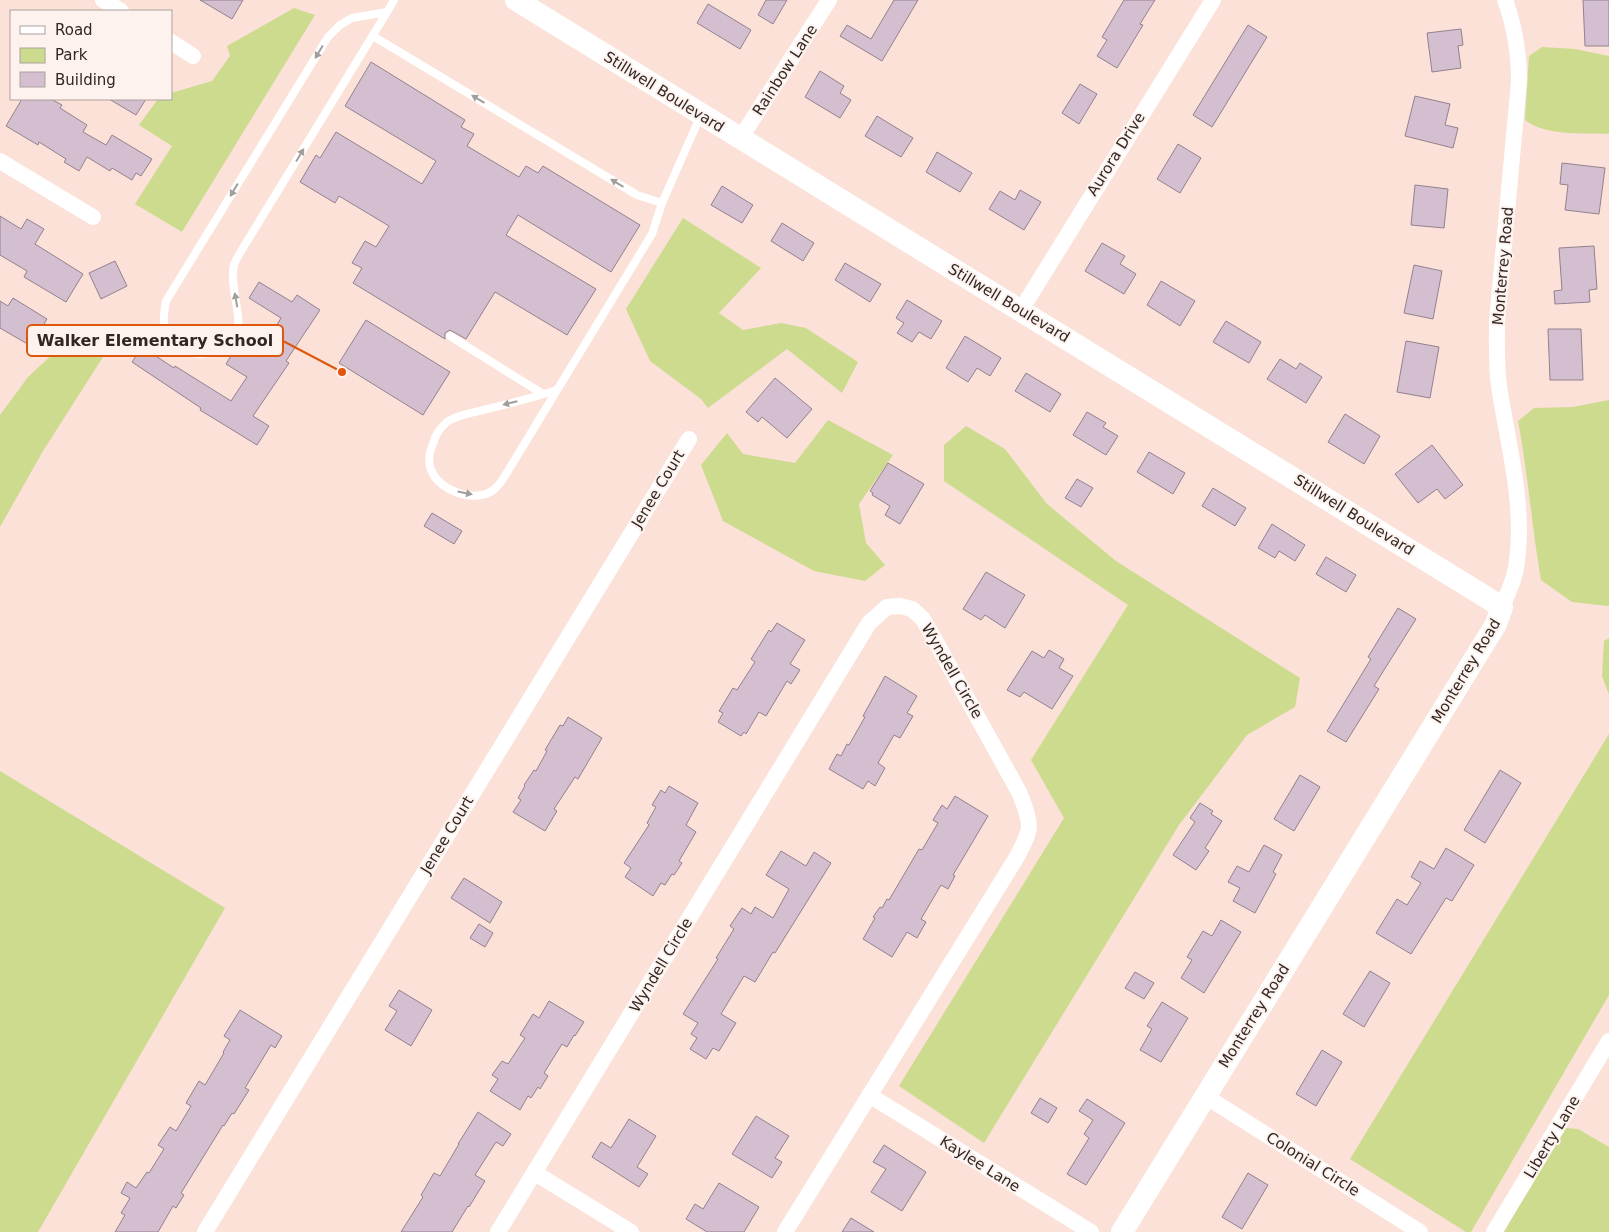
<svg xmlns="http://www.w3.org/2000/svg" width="1609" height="1232" font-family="'DejaVu Sans',sans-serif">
  <rect width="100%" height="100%" fill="#fbe1d7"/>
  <path fill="#cddb8e" d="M294 8 315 15 182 232 135 204 172 146 139 125 158 99H171V93L212 81 230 56 227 46Z
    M1542 47 1575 49 1609 56V134C1584 133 1545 136 1525 120L1529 56Z
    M683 218 761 268 719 313 743 330 781 323 806 328 858 362 842 393 787 349 708 408 701 399 650 361 626 309Z
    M80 331 110 346 43 451 0 527V415L28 377 68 340Z
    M1609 400V606H1608L1572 602 1541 580C1532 528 1528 474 1518 421L1534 408 1573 407Z
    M828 420 893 455 859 504 866 543 885 565 865 581 814 571 723 521 701 465 727 433 743 454 795 463Z
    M966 426 1005 449 1047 504 1116 561 1300 678 1295 707 1247 735 1179 825 984 1143 899 1086 1064 818 1031 760 1128 605 944 481V445Z
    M1609 638V695L1602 676 1604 641Z
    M1609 734V995L1471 1232H1466L1350 1159Z
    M0 771 225 908 38 1232H0Z
    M1566 1128 1578 1129 1609 1147V1232H1504Z"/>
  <path fill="#d3bfcf" stroke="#94818f" d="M200 0H243L232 19Z
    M766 0H787L773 24 758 15Z
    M894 0H918L882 61 840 36 847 25 871 39Z
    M1124 0H1155L1140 24 1143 25 1117 68 1097 56 1107 40 1102 37Z
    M1583 0H1609V46H1585Z
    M708 4 751 30 740 49 697 23Z
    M1248 25 1267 37 1212 127 1193 115Z
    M1461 29 1463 45 1458 46 1461 68 1432 72 1427 33Z
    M371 62 465 120 461 127 474 134 467 146 519 177 526 166 538 173 543 166 640 225 611 272 518 215 506 235 596 289 567 335 495 292 466 339 450 330 445 333V339L353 283 362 268 352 263 365 241 376 247 389 226 339 196 335 203 300 182 316 155 320 158 336 132 422 184 436 161 345 106Z
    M820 71 844 86 840 93 851 100 840 118 805 97Z
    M1080 84 1097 94 1079 124 1062 113Z
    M1415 96 1450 104 1445 125 1458 128 1453 148 1405 136Z
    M22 99H51L62 105 60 108 87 125 83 132 106 145 112 135 152 159 141 176 136 173 132 180 112 168 110 171 87 157 79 171 64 162 66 159 39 142 38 145 6 126Z
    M109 99H146L136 115Z
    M877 116 913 138 901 157 865 136Z
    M1178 144 1201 158 1180 193 1157 179Z
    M937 152 972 173 960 192 926 172Z
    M1562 163 1605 168 1599 214 1565 210 1568 185 1560 184Z
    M1415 185 1448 189 1444 228 1411 225Z
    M722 186 753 205 742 223 711 205Z
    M1020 190 1041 202 1024 230 989 209 1000 191 1015 200Z
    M0 216 21 229 27 219 44 229 35 244 83 274 66 302 24 277 27 271 0 255Z
    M782 223 814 243 803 261 771 241Z
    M1102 243 1125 256 1120 264 1136 274 1124 294 1085 271Z
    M1594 246 1597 289 1589 290 1590 302 1555 304 1554 291 1562 290 1559 248Z
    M115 261 127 286 101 299 89 273Z
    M845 263 881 284 870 302 835 280Z
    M1414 265 1442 271 1433 319 1404 313Z
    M1161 281 1195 301 1180 326 1147 305Z
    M259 282 292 302 297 295 320 310 286 361 289 363 253 416 269 426 257 445 200 410 201 408 132 362 142 347 174 368 175 366 231 401 247 377 226 364 239 343 261 357 279 331 275 328 281 318 249 298Z
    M13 298 47 319 31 346 0 328V301L8 306Z
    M907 300 942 321 931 339 919 332 912 342 897 333 904 323 896 318Z
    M366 320 450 372 423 415 339 363Z
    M1226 321 1261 342 1249 363 1213 342Z
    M1548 329H1581L1583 380H1550Z
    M965 336 1001 358 990 376 977 368 968 382 946 368Z
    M1406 341 1439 347 1430 398 1397 392Z
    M1280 359 1296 369 1300 363 1322 377 1306 403 1267 379Z
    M1026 373 1061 394 1050 412 1015 391Z
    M775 378 812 409 787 438 762 417 758 422 746 412Z
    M1087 412 1106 423 1103 427 1118 436 1106 455 1073 435Z
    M1345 414 1380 436 1364 464 1328 442Z
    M1432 445 1463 485 1445 499 1437 489 1418 503 1395 474Z
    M1149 452 1185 473 1173 494 1137 472Z
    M888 463 924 484 900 524 885 515 890 506 872 495 873 493 870 491Z
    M1077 479 1093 488 1081 507 1065 498Z
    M1213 488 1246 508 1235 526 1202 506Z
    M432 513 462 531 454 544 424 526Z
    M1272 524 1305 545 1295 561 1279 551 1275 558 1258 548Z
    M1326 557 1356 575 1346 592 1316 574Z
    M986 572 1025 595 1005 628 985 615 981 620 963 609Z
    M1398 608 1416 619 1374 686 1379 689 1346 742 1327 731 1371 659 1368 657Z
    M777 623 805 640 790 664 800 670 791 684 787 681 766 716 759 712 746 734 744 732 741 736 718 722 723 713 719 711 733 688 737 690 755 662 751 659 769 630 771 632Z
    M1049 650 1064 659 1059 668 1073 676 1052 709 1024 692 1020 697 1007 690 1032 651 1044 658Z
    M885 676 917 696 907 713 913 716 900 738 894 735 878 763 885 768 875 786 868 781 863 789 829 769 837 754 841 756 847 744 849 745 865 717 863 716Z
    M568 717 602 738 578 779 575 777 554 809 557 811 545 831 513 812 521 800 518 798 525 786 524 785 534 770 536 771 547 751 545 750 560 725 563 726Z
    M1500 770 1521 783 1485 843 1464 830Z
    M1300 775 1320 787 1294 831 1274 819Z
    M669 786 698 803 686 825 696 832 679 861 682 863 674 875 672 874 665 885 661 883 653 896 625 877 631 868 624 863 649 825 647 823 656 807 652 805 661 790 665 793Z
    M955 796 988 816 953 875 955 876 948 889 941 885 921 919 926 922 917 938 907 932 892 957 863 939 875 918 873 917 880 907 882 908 887 899 889 900 919 849 922 850 938 823 933 820 942 805 947 809Z
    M1200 803 1213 811 1211 814 1222 821 1205 848 1209 851 1196 870 1173 855 1195 822 1190 818Z
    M1264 845 1282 855 1273 872 1276 874 1255 913 1233 901 1240 888 1228 882 1237 866 1249 872Z
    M1446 848 1474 865 1452 901 1446 898 1411 954 1376 933 1397 899 1407 905 1421 883 1411 877 1420 861 1434 869Z
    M781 851 806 866 814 852 831 863 775 953 773 952 755 982 744 976 721 1014 736 1023 719 1051 713 1048 706 1059 690 1049 697 1038 691 1034 698 1023 683 1014 718 959 716 958 734 929 730 926 742 908 751 914 755 907 773 918 789 889 766 875Z
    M464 878 502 902 490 923 451 898Z
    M1221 920 1241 932 1204 993 1181 978 1192 960 1187 957 1203 931 1212 936Z
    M479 924 493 933 485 947 470 938Z
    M1370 971 1390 983 1364 1027 1343 1014Z
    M1135 972 1154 983 1144 999 1125 988Z
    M399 990 432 1010 411 1046 385 1030 397 1011 389 1006Z
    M549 1001 584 1022 575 1036 574 1035 567 1047 562 1044 544 1073 548 1076 540 1089 538 1087 531 1098 528 1096 520 1110 490 1091 498 1079 492 1075 502 1061 508 1064 525 1038 520 1035 533 1014 539 1018Z
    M1162 1002 1188 1018 1161 1062 1140 1050 1152 1029 1147 1026Z
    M240 1010 282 1036 275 1048 271 1045 245 1088 249 1090 234 1114 232 1113 224 1126 223 1125 181 1193 184 1195 176 1208 173 1206 158 1232H115L125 1215 121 1213 130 1198 121 1193 127 1182 136 1188 147 1172 149 1173 164 1149 158 1145 170 1127 176 1131 191 1106 186 1103 199 1081 205 1085 224 1053 223 1052 230 1040 224 1036Z
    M1322 1050 1342 1062 1316 1106 1296 1094Z
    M1040 1098 1057 1108 1048 1123 1031 1113Z
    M1087 1099 1125 1123 1086 1185 1067 1174 1089 1138 1084 1134 1093 1120 1079 1111Z
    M478 1112 511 1134 503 1146 496 1142 475 1175 485 1181 469 1207 468 1206 452 1232H401L423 1197 421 1195 434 1173 440 1176 459 1144H458Z
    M756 1116 789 1136 775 1158 782 1162 772 1178 732 1154Z
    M629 1119 656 1136 637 1167 648 1174 639 1187 592 1157 601 1142 611 1148Z
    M884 1145 926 1172 902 1211 871 1192 886 1169 873 1162Z
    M1248 1173 1268 1185 1242 1229 1222 1217Z
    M719 1183 759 1207 744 1232H707L686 1219 695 1204 703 1209Z
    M851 1218 874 1232H842Z"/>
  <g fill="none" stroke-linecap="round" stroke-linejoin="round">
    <path stroke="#fff" stroke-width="8" d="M387 12 352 18 340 25 328 37 166 301C164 314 161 328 169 338 177 349 189 355 202 354 264 350 226 298 234 265 236 259 240 253 243 248L387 12 394 0
      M373 36 637 195 662 203
      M450 336 543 394
      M557 390C532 398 508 404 483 410 472 413 456 415 447 422 440 428 435 435 433 444 430 450 428 460 430 466 435 488 466 500 486 494 494 491 498 486 503 479L652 234 662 203 700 117"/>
    <path stroke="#fff" stroke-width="16" d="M103 0 121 11
      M171 42 193 56
      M740 139 829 0
      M0 161 93 217
      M1021 310 1213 0
      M1502 607C1507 595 1514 581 1516 568 1526 506 1508 446 1499 386 1496 365 1497 343 1497 321L1519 81C1519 53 1515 27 1505 0
      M869 1095 1091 1232
      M1205 1096 1420 1232
      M535 1173 631 1232
      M205 1232 689 439
      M498 1232 869 623 887 607 900 606 912 609 923 619 932 635 1019 792C1023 802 1029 815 1029 827 1028 838 1020 851 1015 860L785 1232
      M1494 1232 1609 1041"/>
    <path stroke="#fff" stroke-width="22" d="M516 0 1502 607 1496 624 1122 1232"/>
  </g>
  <defs><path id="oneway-solid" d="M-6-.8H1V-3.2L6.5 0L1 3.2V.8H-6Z" transform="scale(1.25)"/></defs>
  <g fill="#a29e9c">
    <use href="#oneway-solid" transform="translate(319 52) rotate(121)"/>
    <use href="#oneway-solid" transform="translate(478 99) rotate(-149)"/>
    <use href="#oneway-solid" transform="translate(300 155) rotate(-59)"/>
    <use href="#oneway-solid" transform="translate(617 183) rotate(-149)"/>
    <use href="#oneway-solid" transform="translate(234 190) rotate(121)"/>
    <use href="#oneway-solid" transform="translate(236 300) rotate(-100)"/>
    <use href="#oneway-solid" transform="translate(510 403) rotate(166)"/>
    <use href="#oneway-solid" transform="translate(465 493) rotate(11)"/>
  </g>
  <g text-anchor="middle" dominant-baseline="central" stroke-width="4" stroke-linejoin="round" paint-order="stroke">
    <g font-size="15" fill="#302723" stroke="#fdf2ee">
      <text transform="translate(785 70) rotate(-57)">Rainbow Lane</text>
      <text transform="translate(664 92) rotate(32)">Stillwell Boulevard</text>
      <text transform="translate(1116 154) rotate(-58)">Aurora Drive</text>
      <text transform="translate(1503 266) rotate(-85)">Monterrey Road</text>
      <text transform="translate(1009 303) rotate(31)">Stillwell Boulevard</text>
      <text transform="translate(658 489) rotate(-59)">Jenee Court</text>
      <text transform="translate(1354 515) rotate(32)">Stillwell Boulevard</text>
      <text transform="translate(952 671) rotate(60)">Wyndell Circle</text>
      <text transform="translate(1466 671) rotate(-59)">Monterrey Road</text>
      <text transform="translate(447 835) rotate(-59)">Jenee Court</text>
      <text transform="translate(661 965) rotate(-59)">Wyndell Circle</text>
      <text transform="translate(1254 1016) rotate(-58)">Monterrey Road</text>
      <text transform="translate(1552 1137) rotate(-59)">Liberty Lane</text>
      <text transform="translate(980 1164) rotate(32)">Kaylee Lane</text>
      <text transform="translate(1313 1164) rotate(32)">Colonial Circle</text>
    </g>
  </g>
  <path fill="none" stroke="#df560d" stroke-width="2" d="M342 372L283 341"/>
  <circle fill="#df560d" stroke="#fdf2ee" stroke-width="2" cx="342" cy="372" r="5"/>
  <rect fill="#fdf2ee" stroke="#df560d" stroke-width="2" x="27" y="325" width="256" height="31" rx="5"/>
  <g font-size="16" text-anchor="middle" font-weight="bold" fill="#302723">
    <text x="155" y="346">Walker Elementary School</text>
  </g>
  <rect x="10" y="10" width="162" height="90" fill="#fdf2ee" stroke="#aba19d"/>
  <rect x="20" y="26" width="25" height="8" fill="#ffffff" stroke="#aba19d"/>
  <text x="55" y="35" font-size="15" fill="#302723">Road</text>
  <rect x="20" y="48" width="25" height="15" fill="#cddb8e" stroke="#aba19d"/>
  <text x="55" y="60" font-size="15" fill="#302723">Park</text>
  <rect x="20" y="72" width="25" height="15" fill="#d3bfcf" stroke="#aba19d"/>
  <text x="55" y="85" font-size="15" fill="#302723">Building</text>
</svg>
